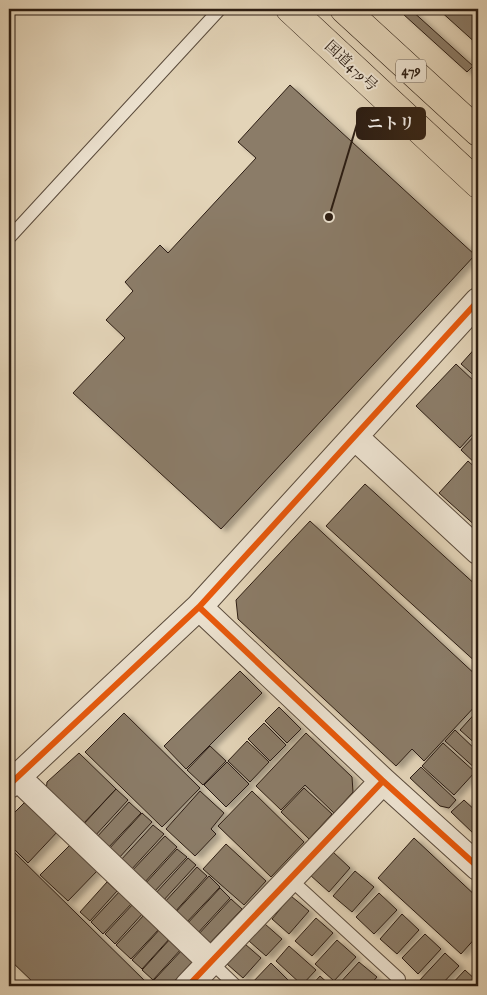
<svg xmlns="http://www.w3.org/2000/svg" width="487" height="995" font-family="'IM FELL English','Noto Serif JP',serif">
  <defs>
    <filter id="shadow"><feDropShadow dx="5.5" dy="3" stdDeviation="2.5" flood-color="#0004"/></filter>
  </defs>
  <rect width="100%" height="100%" fill="#e3d4b8"/>
  <filter id="stains"><feTurbulence type="fractalNoise" baseFrequency=".004" numOctaves="4"/><feColorMatrix values="0 0 0 0 .2 0 0 0 0 .09 0 0 0 0 .02 0 0 0 .5 -.17"/></filter>
  <radialGradient id="worn" r=".72"><stop offset=".6" stop-color="#630" stop-opacity="0"/><stop offset="1" stop-color="#630" stop-opacity=".3"/></radialGradient>
  <path fill="#8b7c68" stroke="#2c1d12" filter="url(#shadow)" d="M407 9H410L473 66 467 72 403 14Z
    M438 9H478V45Z
    M290 85 475 255 221 529 73 393 125 338 106 320 133 291 125 282 160 245 168 253 256 158 238 142Z
    M478 345V379L461 364Z
    M456 364 478 385V428L460 448 416 406Z
    M477 433H478V466L461 450Z
    M468 461 478 470V528L439 493Z
    M365 484 478 587V664L326 526Z
    M310 521 478 677V703L424 761 412 749 396 766 238 619 236 600Z
    M240 671 262 693 186 769 164 746Z
    M279 707 301 729 287 743 265 721Z
    M478 710V746L460 730Z
    M124 713 200 788 162 827 85 752Z
    M264 723 286 745 270 761 248 739Z
    M455 730 478 752V771L445 741Z
    M306 733 352 777 353 792 334 813 305 785 281 810 256 786Z
    M247 741 269 762 250 782 228 761Z
    M443 743 475 772 454 795 422 766Z
    M210 746 226 761 203 785 187 770Z
    M79 753 116 789 83 824 46 791 47 782Z
    M227 762 249 784 226 807 204 785Z
    M421 767 456 800 449 808 440 806 410 778Z
    M304 788 332 814 309 839 281 812Z
    M116 789 128 800 94 837 82 826Z
    M200 791 224 813 211 829 216 834 195 856 166 829Z
    M252 791 304 842 271 877 218 826Z
    M464 800 478 813V832L475 835 451 812Z
    M129 802 141 813 107 849 96 838Z
    M24 803H31L59 830 28 863 9 844V818Z
    M142 813 152 822 118 859 108 850Z
    M153 825 164 834 130 871 120 861Z
    M165 836 177 847 143 884 130 873Z
    M414 838 478 898V935L461 954 378 878Z
    M71 844 98 870 68 901 40 875Z
    M226 844 266 881 244 905 203 869Z
    M9 847 150 986H37L9 959Z
    M177 849 187 857 153 893 144 885Z
    M332 851 350 868 329 892 310 875Z
    M188 858 196 865 162 902 154 895Z
    M197 867 207 876 174 913 163 904Z
    M355 871 374 887 352 912 333 896Z
    M209 876 220 887 185 924 174 914Z
    M107 882 117 891 90 921 80 912Z
    M220 888 230 898 196 935 186 925Z
    M121 890 133 902 103 934 91 922Z
    M379 893 397 910 374 934 356 917Z
    M291 896 309 911 289 934 272 919Z
    M231 899 242 909 208 945 197 936Z
    M134 903 144 912 115 944 105 934Z
    M145 914 160 928 131 959 116 945Z
    M402 914 419 930 397 954 380 939Z
    M316 918 333 933 312 956 295 941Z
    M265 924 282 939 266 956 249 941Z
    M161 928 171 937 142 969 132 960Z
    M425 934 441 949 418 974 402 958Z
    M171 938 182 948 153 980 142 970Z
    M337 940 356 957 334 981 315 964Z
    M245 944 261 958 243 978 227 964Z
    M289 946 316 970 302 985 276 961Z
    M183 949 195 959 170 986H160L154 980Z
    M445 953 459 966 440 986H425L419 981Z
    M359 962 377 977 369 986H337Z
    M271 963 290 982 286 986H252L250 985Z
    M465 970 478 982V986H450Z
    M320 976 331 986H311Z"/>
  <g fill="none" stroke-linecap="round" stroke-linejoin="round">
    <g stroke="#5a4b3c" stroke-width="14">
      <path id="lane" d="M9 238 220 9
        M290 879 399 979
        M211 962 236 986"/>
    </g>
    <g stroke="#5a4b3c" stroke-width="28">
      <path id="street" d="M355 437 478 551
        M199 607 383 781 478 867
        M17 777 211 962
        M9 785 199 607 478 301
        M188 986 383 781"/>
    </g>
    <g stroke="#2c1d12" stroke-width="29">
      <path id="highway" d="M290 9 478 184
        M344 9 478 132"/>
    </g>
    <use href="#lane" stroke="#ede3d1" stroke-width="12"/>
    <use href="#street" stroke="#ede3d1" stroke-width="26"/>
    <use href="#highway" stroke="#e3d4b8" stroke-width="28"/>
    <g stroke="#ede3d1" stroke-width="9">
      <path id="cycleway" d="M199 607 383 781 478 867
        M9 785 199 607 478 301
        M188 986 383 781"/>
    </g>
    <use href="#cycleway" stroke="#e8590c" stroke-width="6"/>
  </g>
  <g text-anchor="middle" dominant-baseline="central" stroke-width="4" stroke-linejoin="round" paint-order="stroke">
    <rect fill="#ede3d1" stroke="#66584b" stroke-width="1" x="396" y="59.5" width="30" height="23" rx="4"/>
    <g font-size="14" font-weight="bold" fill="#2c1d12">
      <text x="411" y="71">479</text>
    </g>
    <g font-size="15" fill="#2c1d12" stroke="#ede3d1">
      <text transform="translate(351 66) rotate(43)">国道479号</text>
    </g>
  </g>
  <path fill="none" stroke="#2c1d12" stroke-width="2" d="M329 217L357 124"/>
  <circle fill="#2c1d12" stroke="#ede3d1" stroke-width="2" cx="329" cy="217" r="5"/>
  <rect fill="#2c1d12" stroke="#2c1d12" stroke-width="2" x="357" y="108" width="68" height="31" rx="5"/>
  <g font-size="16" text-anchor="middle" font-weight="bold" fill="#fff">
    <text x="391" y="129">ニトリ</text>
  </g>
  <rect width="487" height="995" fill="none" stroke="#e3d4b8" stroke-width="30"/>
  <rect x="10" y="10" width="467" height="975" fill="none" stroke="#2c1d12" stroke-width="2.5"/>
  <rect x="15" y="15" width="457" height="965" fill="none" stroke="#2c1d12"/>
  <rect width="100%" height="100%" filter="url(#stains)"/>
  <rect width="100%" height="100%" fill="url(#worn)"/>
</svg>
